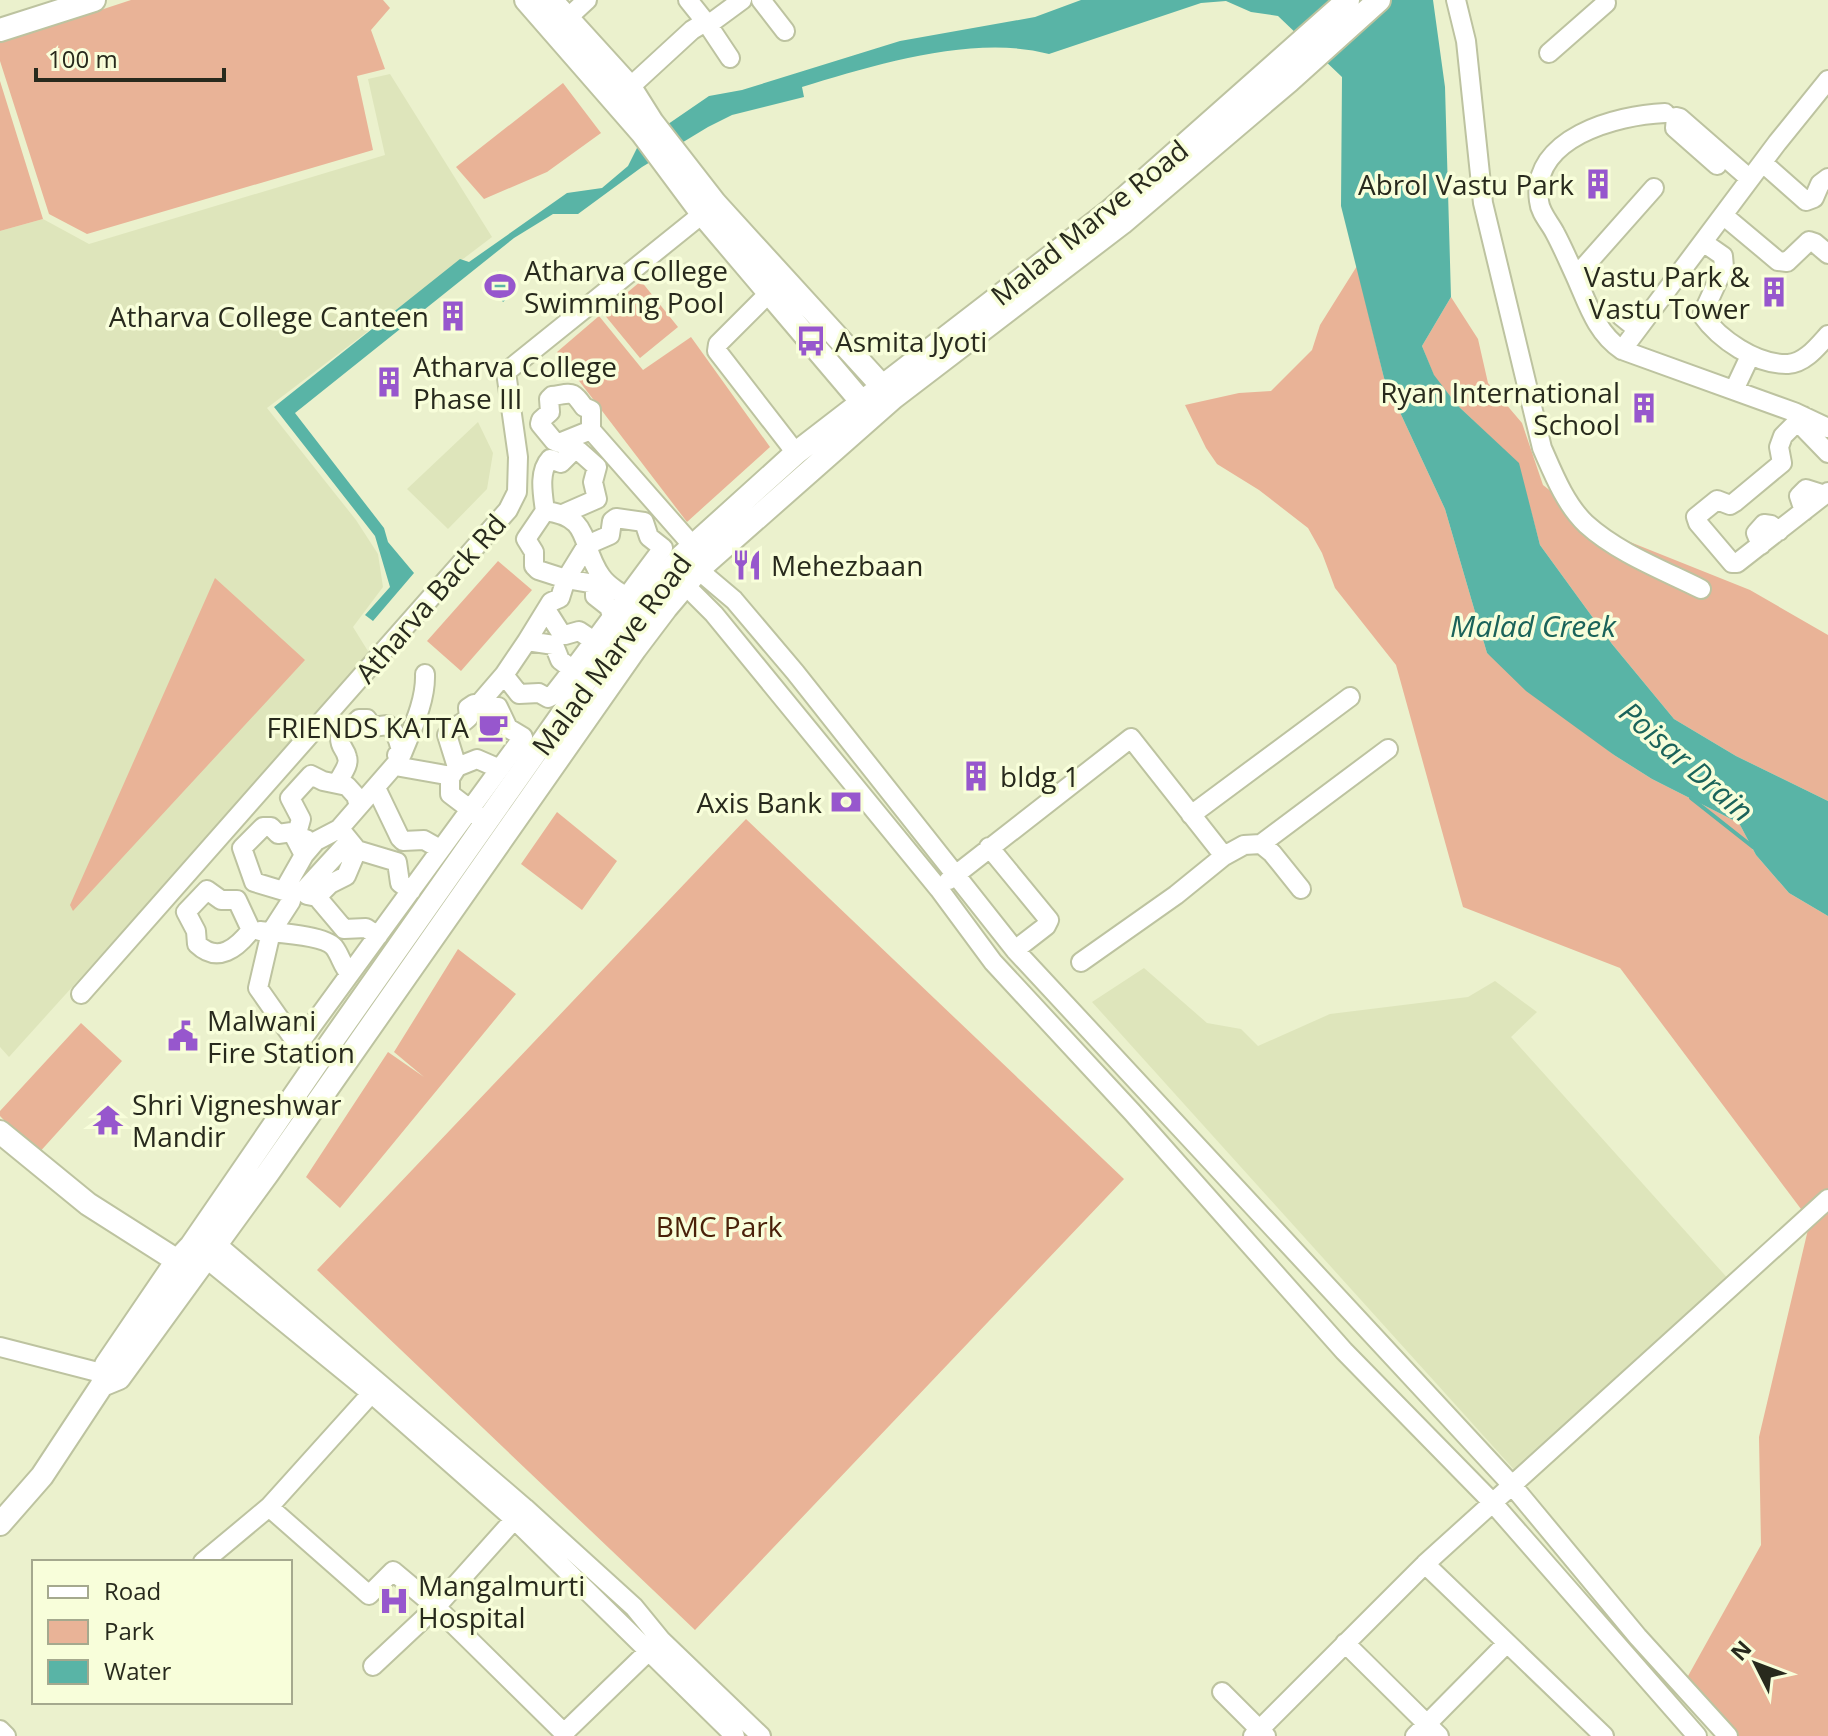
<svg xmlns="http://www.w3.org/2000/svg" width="1828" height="1736" font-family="'Open Sans',sans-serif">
  <rect width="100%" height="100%" fill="#ebf1cd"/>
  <path fill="#dee5bb" d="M390 74 492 237 267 408 356 520 378 554 383 587 353 627 371 656 9 1057 0 1047V231L43 219 89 244 385 155 368 79Z
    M478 422 493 453 487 489 448 529 407 489Z
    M1144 968 1207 1023 1241 1029 1258 1046 1330 1014 1468 997 1495 981 1537 1012 1511 1037 1731 1282 1518 1474 1092 1002Z"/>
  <path fill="#e9b397" d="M131 0H383L390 8 371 30 385 69 357 76 373 150 87 234 49 214 0 61V43Z
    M0 81 43 219 0 231Z
    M563 83 601 133 547 172 484 199 456 167Z
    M1357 266 1384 378 1445 509 1487 653 1614 755 1652 779 1739 823 1756 855 1789 893 1828 916V1736H1714L1683 1685 1761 1545 1759 1437 1810 1221 1620 968 1463 907 1396 665 1335 588 1322 553 1308 528 1259 490 1217 464 1206 448 1185 405 1239 393 1271 391 1312 350 1320 325Z
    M641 281 678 327 640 358 603 313Z
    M1451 297 1478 339 1488 383 1522 423 1543 485 1600 530 1750 590 1828 635V801L1736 756 1674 719 1612 644 1540 545 1518 463 1457 405 1434 376 1422 346Z
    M599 316 643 370 691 337 770 447 687 522 557 352Z
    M498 561 532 590 461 671 427 641Z
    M215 578 305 660 73 911 70 905Z
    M557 812 617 861 582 910 521 864Z
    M746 819 1124 1179 695 1630 317 1270Z
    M458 949 516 994 340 1208 306 1177 388 1052 424 1077 394 1052Z
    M81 1023 122 1061 37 1155 0 1116V1111Z"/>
  <path fill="#59b4a6" d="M1081 0H1433L1445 87 1451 297 1422 346 1434 375 1457 405 1519 463 1540 545 1612 644 1674 719 1736 756 1828 801V916L1789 893 1756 855 1739 823 1652 779 1614 755 1526 691 1487 653 1445 509 1384 378 1341 206 1342 77 1278 16 1251 12 1226 1 1201 3 1049 54C974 34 875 65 802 87L804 97 732 115 708 127 642 167 578 214H553L514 238 295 413 384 528 388 542 414 573 373 621 365 615 390 587 375 536 274 407 460 259 469 262 567 193 602 188 628 166 639 144 709 96 742 90 900 41 1035 17Z
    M498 271 515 292 503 302 486 280Z"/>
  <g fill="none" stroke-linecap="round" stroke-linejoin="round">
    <path stroke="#59b4a6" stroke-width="4" d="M1691 798 1753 847"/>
    <g stroke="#bdc3a0" stroke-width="22">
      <path id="minor" d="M688 0 708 25 730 58
        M761 0 785 31
        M1456 0 1466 41 1483 203 1542 448C1553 473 1565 504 1586 524 1618 553 1663 570 1701 589
        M560 25 587 0
        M1549 53 1606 3
        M1828 80 1777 143 1622 350 1794 412 1828 428
        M630 87 692 30 702 24 708 25 742 0
        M1763 163 1806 201 1814 198 1820 184 1828 178
        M1717 165 1675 128 1676 117 1680 118 1750 179
        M1723 215 1778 261 1787 262 1809 241 1815 243 1828 254
        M1703 242 1723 256 1724 267 1702 315C1719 339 1756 365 1788 364 1805 363 1818 346 1828 335
        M1576 276 1654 188
        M768 294 718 344 717 351 796 453
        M1621 316 1637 329
        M1622 350C1595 332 1587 301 1574 273 1568 260 1562 246 1555 233 1550 223 1540 213 1539 201 1530 138 1616 115 1665 113
        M1734 390 1750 356
        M1803 416 1783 436 1779 447 1782 463 1735 502 1730 505 1717 500 1696 517 1698 523 1732 563H1737L1828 492
        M1798 422 1828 453
        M591 430 559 443 554 441 540 424 541 420 550 412 549 399 552 396C573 393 572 390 584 407L591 410V430L693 546
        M545 511C543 495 538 472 550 459L561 463 573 451H579L597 467 593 482 597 499 565 513
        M1804 511 1799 496 1806 489 1825 495
        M1761 545 1756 533 1764 524 1771 525 1779 531
        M689 562 734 600 795 672 1015 950 1511 1484 1638 1637 1728 1736
        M677 577 714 614 939 889 993 962 1132 1112 1344 1351 1492 1502 1697 1736
        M547 611 561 633 565 635 579 631 594 641
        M527 641 551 602 560 598 566 579 595 584V596L609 607 612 616
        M504 675 519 694 539 693 548 698 552 696C590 648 626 597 663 548L649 537 644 522 616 518 612 521 610 535 587 545 566 579 538 570 534 566V552L526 539 545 511C593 517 579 545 601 576 610 589 628 597 642 605
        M479 704 504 675 527 641 554 645 560 660 573 670
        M397 755 402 754C412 729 426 701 425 674
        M395 766 446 775 450 778V794L479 816
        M457 767 477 759 500 769
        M376 788 400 838 403 841 424 840 440 849
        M1191 815 1350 697
        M344 834 357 850 397 862 400 883 411 891
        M306 839 296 837 301 819 290 798 311 775 323 781 347 786 356 796 359 806
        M349 841 303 891 307 895 317 897 344 929 366 928 378 936
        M1261 844 1388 749
        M989 847 1049 920 1046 926 1015 950
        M949 880 1131 738 1224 856 1244 845 1261 844 1272 853 1301 889
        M207 890 221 900H237L251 930C237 948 218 964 197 944L196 931 186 912Z
        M287 892 254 882 242 848 263 827H271L278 834 292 832 304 855
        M317 897 330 884 346 876 357 850
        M260 931C277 933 324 935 334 947 341 956 342 966 350 974
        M1081 962 1176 895 1224 856
        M81 994 508 510 517 492 518 457 506 372 711 207
        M298 1045 523 737 508 728 498 707 474 704 468 708 469 717C462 725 453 726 447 735L457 767 450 778
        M316 1064 298 1045 258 988 271 932 291 901 287 885 304 855 316 841 339 829 400 759C403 749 396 731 388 725L372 727 367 719H359L340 738C340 748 345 748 347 757 350 765 341 775 338 782
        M206 1235 525 1508 634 1607 661 1640 761 1736
        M197 1251 371 1393 514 1519 735 1736
        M0 1347 117 1377
        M269 1507 369 1595 393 1571 436 1607 373 1666
        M520 1513 436 1607 564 1733 656 1644
        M203 1562 269 1507 378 1386
        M1425 1564 1604 1736
        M1345 1643 1439 1736
        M1222 1692 1266 1736
        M0 1730 6 1736
        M1253 1736 1425 1564 1828 1199
        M1415 1736 1507 1643"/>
    </g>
    <g stroke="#bdc3a0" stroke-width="26">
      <path id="major" d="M526 0 642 133 703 215 871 413
        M551 0 630 87 652 122 715 203 892 397
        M0 30 94 0
        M0 1132 88 1204 187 1267
        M102 1385 106 1365 176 1262 191 1246 316 1064 618 635 682 556 796 453 1110 211 1348 0
        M0 1524 42 1476 102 1385 119 1378 268 1173 635 649 666 608 699 569 893 398 1122 223 1289 81 1379 0"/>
    </g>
    <use href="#minor" stroke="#fff" stroke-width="18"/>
    <use href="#major" stroke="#fff" stroke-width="22"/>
  </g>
  <defs>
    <g id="building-bare" transform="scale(2.4)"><path d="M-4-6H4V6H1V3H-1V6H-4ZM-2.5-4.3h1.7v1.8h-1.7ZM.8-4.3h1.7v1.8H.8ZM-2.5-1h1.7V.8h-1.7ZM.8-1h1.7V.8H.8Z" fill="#9757cd" stroke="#f8feda" stroke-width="2.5" paint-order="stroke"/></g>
    <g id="stadium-bare" transform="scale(2.4)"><path d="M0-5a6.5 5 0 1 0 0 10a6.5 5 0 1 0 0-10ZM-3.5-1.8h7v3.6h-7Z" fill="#9757cd" stroke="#f8feda" stroke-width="2.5" paint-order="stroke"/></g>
    <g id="bus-bare" transform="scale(2.4)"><path d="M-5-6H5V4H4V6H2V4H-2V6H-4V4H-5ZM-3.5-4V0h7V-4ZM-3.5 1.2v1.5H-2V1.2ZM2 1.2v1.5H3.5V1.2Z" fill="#9757cd" stroke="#f8feda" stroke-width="2.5" paint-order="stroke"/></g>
    <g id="restaurant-bare" transform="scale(2.4)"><path d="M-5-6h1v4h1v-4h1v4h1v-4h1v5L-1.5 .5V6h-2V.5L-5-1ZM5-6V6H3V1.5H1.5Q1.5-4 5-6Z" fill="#9757cd" stroke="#f8feda" stroke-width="2.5" paint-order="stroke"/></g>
    <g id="cafe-bare" transform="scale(2.4)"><path d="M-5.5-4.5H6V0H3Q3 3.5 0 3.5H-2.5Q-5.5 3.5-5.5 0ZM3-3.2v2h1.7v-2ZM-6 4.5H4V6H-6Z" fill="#9757cd" stroke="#f8feda" stroke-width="2.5" paint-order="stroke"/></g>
    <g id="bank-bare" transform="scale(2.4)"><path d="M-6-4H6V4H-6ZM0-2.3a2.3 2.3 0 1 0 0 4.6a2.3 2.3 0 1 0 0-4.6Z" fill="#9757cd" stroke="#f8feda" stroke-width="2.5" paint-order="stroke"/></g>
    <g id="civic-bare" transform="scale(2.4)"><path d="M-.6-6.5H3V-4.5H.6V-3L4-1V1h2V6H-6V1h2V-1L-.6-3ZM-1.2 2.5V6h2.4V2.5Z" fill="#9757cd" stroke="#f8feda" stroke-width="2.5" paint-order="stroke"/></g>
    <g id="temple-bare" transform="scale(2.4)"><path d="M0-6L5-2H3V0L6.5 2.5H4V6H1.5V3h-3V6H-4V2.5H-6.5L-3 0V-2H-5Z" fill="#9757cd" stroke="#f8feda" stroke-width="2.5" paint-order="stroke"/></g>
    <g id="hospital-bare" transform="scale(2.4)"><path d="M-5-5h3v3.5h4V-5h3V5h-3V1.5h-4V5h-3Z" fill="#9757cd" stroke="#f8feda" stroke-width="2.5" paint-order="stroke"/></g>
  </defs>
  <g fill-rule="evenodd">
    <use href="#building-bare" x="1598" y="184"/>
    <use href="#stadium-bare" x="500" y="286"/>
    <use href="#building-bare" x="1774" y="292"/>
    <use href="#building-bare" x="453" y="316"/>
    <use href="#bus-bare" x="811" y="341"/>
    <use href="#building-bare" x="389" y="382"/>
    <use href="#building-bare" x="1644" y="408"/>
    <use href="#restaurant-bare" x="747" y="565"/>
    <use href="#cafe-bare" x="493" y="727"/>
    <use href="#building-bare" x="976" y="776"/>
    <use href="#bank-bare" x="846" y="802"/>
    <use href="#civic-bare" x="183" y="1036"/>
    <use href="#temple-bare" x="108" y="1120"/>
    <use href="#hospital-bare" x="394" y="1601"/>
  </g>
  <g text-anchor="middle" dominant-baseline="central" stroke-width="7" stroke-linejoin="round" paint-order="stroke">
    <g font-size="28" fill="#282a1d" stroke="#f8feda" text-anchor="start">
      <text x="1574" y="184" text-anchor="end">Abrol Vastu Park</text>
      <text x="524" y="270">Atharva College<tspan x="524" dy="32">Swimming Pool</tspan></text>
      <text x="1750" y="276" text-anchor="end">Vastu Park &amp;<tspan x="1750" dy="32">Vastu Tower</tspan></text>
      <text x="429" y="316" text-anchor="end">Atharva College Canteen</text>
      <text x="835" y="341">Asmita Jyoti</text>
      <text x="413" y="366">Atharva College<tspan x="413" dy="32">Phase III</tspan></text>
      <text x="1620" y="392" text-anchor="end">Ryan International<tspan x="1620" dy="32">School</tspan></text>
      <text x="771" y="565">Mehezbaan</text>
      <text x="469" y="727" text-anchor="end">FRIENDS KATTA</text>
      <text x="1000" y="776">bldg 1</text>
      <text x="822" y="802" text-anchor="end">Axis Bank</text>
      <text x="207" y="1020">Malwani<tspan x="207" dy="32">Fire Station</tspan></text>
      <text x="132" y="1104">Shri Vigneshwar<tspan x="132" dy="32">Mandir</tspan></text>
      <text x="418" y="1585">Mangalmurti<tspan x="418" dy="32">Hospital</tspan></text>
    </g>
    <g font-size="28" fill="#282a1d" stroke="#f8feda">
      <text transform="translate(1089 222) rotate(-39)">Malad Marve Road</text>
      <text transform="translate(430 598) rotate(-49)">Atharva Back Rd</text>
      <text transform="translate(611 654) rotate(-53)">Malad Marve Road</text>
    </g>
    <g font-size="28" fill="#4a2109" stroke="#f8feda">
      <text x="719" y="1226">BMC Park</text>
    </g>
    <g font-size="30" font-style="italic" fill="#1a635a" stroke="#f8feda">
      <text x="1533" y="625">Malad Creek</text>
      <text transform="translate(1687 761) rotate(41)">Poisar Drain</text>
    </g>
  </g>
  <rect x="32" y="1560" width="260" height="144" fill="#f8feda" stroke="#a5a98e" stroke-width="2"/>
  <rect x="48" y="1586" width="40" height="12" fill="#ffffff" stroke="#a5a98e" stroke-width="2"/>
  <text x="104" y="1600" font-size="24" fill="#282a1d">Road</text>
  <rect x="48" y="1620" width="40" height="24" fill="#e9b397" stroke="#a5a98e" stroke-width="2"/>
  <text x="104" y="1640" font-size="24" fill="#282a1d">Park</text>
  <rect x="48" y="1660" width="40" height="24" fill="#59b4a6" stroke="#a5a98e" stroke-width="2"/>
  <text x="104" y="1680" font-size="24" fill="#282a1d">Water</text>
  <g transform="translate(1756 1664) rotate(312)" stroke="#f8feda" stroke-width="6" paint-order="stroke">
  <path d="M0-6L14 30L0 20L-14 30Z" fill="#282a1d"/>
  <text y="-12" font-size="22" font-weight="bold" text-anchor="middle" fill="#282a1d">N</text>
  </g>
  <path d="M36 68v12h188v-12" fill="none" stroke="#282a1d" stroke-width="4"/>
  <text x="48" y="68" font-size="24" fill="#282a1d" stroke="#f8feda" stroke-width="6" paint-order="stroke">100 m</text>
</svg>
